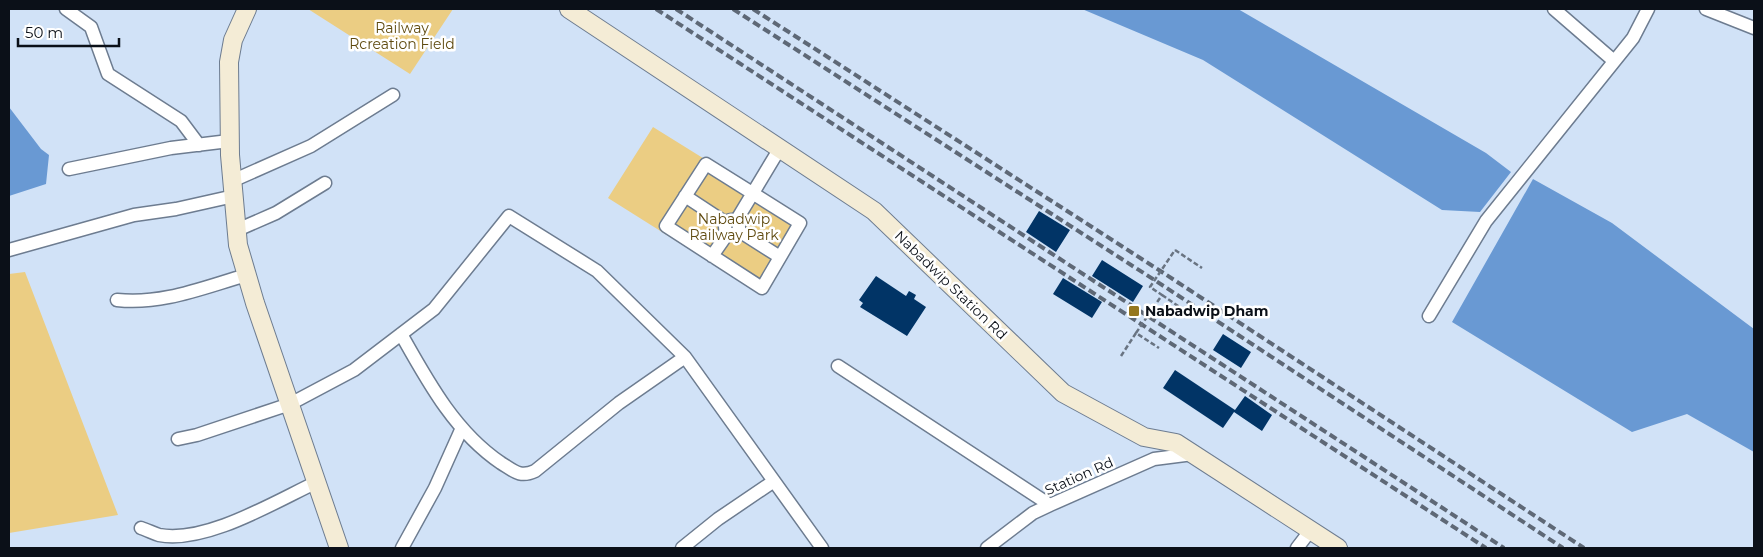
<svg xmlns="http://www.w3.org/2000/svg" width="1763" height="557" font-family="Montserrat,sans-serif">
  <rect width="100%" height="100%" fill="#d1e2f7"/>
  <path fill="#ebcd83" d="M308 9H453L410 74Z
    M653 127 806 222 762 295 608 198Z
    M25 272 118 515 9 533V274Z"/>
  <path fill="#6999d3" d="M1082 9H1238L1486 153 1511 172 1480 212 1442 210 1203 60Z
    M9 107 41 149 49 155 46 184 9 196Z
    M1533 179 1612 223 1754 329V452L1687 414 1632 432 1452 322Z"/>
  <path fill="#013466" d="M1039 211 1070 230 1056 252 1026 232Z
    M1102 260 1143 286 1133 302 1092 276Z
    M876 276 906 296 909 291 916 295 914 299 926 307 907 336 860 307 863 303 859 300Z
    M1063 278 1102 302 1092 318 1053 294Z
    M1223 334 1251 352 1241 368 1213 350Z
    M1175 370 1235 410 1245 396 1272 415 1262 431 1234 412 1223 428 1163 388Z"/>
  <g fill="none" stroke-linecap="round" stroke-linejoin="round">
    <g stroke="#6d7c90" stroke-width="15">
      <path id="street" d="M66 9 91 27 108 74 181 121 199 145
        M1554 9 1614 61
        M1706 9 1754 28
        M706 164 800 223 762 288 666 226Z
        M69 169 171 148 229 141
        M232 181 311 146 393 95
        M685 196 726 223
        M725 227a7 7 0 1 1 14 0a7 7 0 1 1-14 0Z
        M736 221 780 148
        M237 230 276 213 325 183
        M739 231 780 257
        M9 250 134 215 176 209 234 196
        M712 256 728 233
        M117 300C163 305 204 287 247 275
        M1429 316 1486 221 1633 38 1648 9
        M401 334C428 382 455 432 501 463 514 471 520 478 535 471L619 403 685 357
        M838 366 1050 505
        M178 439 197 435 290 404 354 370 434 309 509 216 597 271 685 357 822 548
        M141 528C147 530 153 533 159 535 206 544 276 501 317 482
        M402 548 435 488 461 430
        M682 548 718 519 774 481
        M987 548 1033 513 1050 505 1154 459 1193 454
        M1297 548 1310 531"/>
    </g>
    <g stroke="#6d7c90" stroke-width="20">
      <path id="secondary" d="M247 9 233 40 229 62 230 155 238 245 255 303 339 548
        M569 9 874 211 1063 393 1144 437 1176 443 1338 548"/>
    </g>
    <path stroke="#697482" stroke-width="2.5" stroke-dasharray="5 2.5" stroke-linecap="butt" d="M1175 250 1202 268
      M1162 295 1184 310
      M1121 356 1136 333 1159 348"/>
    <use href="#street" stroke="#fff" stroke-width="12"/>
    <use href="#secondary" stroke="#f4ecd6" stroke-width="18"/>
    <path stroke="#5e6876" stroke-width="4" stroke-dasharray="8 4" stroke-linecap="butt" d="M656 9 1486 548
      M676 9 1504 548
      M733 9 1156 281 1563 548
      M753 9 1162 272 1584 548"/>
    <path stroke="#697482" stroke-width="2.5" stroke-dasharray="5 2.5" stroke-linecap="butt" d="M1136 333 1162 295 1150 287 1175 250"/>
  </g>
  <rect fill="#95771f" stroke="#fff" stroke-width="2" x="1128" y="305" width="12" height="12" rx="2.5"/>
  <g text-anchor="middle" dominant-baseline="central" stroke-width="5" stroke-linejoin="round" paint-order="stroke">
    <g font-size="14" fill="#5f4a0f" stroke="#fff">
      <text x="402" y="28">Railway<tspan x="402" dy="16">Rcreation Field</tspan></text>
      <text x="734" y="219">Nabadwip<tspan x="734" dy="16">Railway Park</tspan></text>
    </g>
    <g font-size="14" fill="#0b1018" stroke="#fff">
      <text transform="translate(951 285) rotate(44)">Nabadwip Station Rd</text>
      <text transform="translate(1079 476) rotate(-24)">Station Rd</text>
    </g>
    <g font-size="14" font-weight="bold" fill="#0b1018" stroke="#fff" text-anchor="start">
      <text x="1145" y="311">Nabadwip Dham</text>
    </g>
  </g>
  <rect width="1763" height="557" fill="none" stroke="#0b1018" stroke-width="20"/>
  <path d="M18 38v8h101v-8" fill="none" stroke="#0b1018" stroke-width="2.5"/>
  <text x="25" y="38" font-size="15" fill="#0b1018" stroke="#ffffff" stroke-width="4" paint-order="stroke">50 m</text>
</svg>
